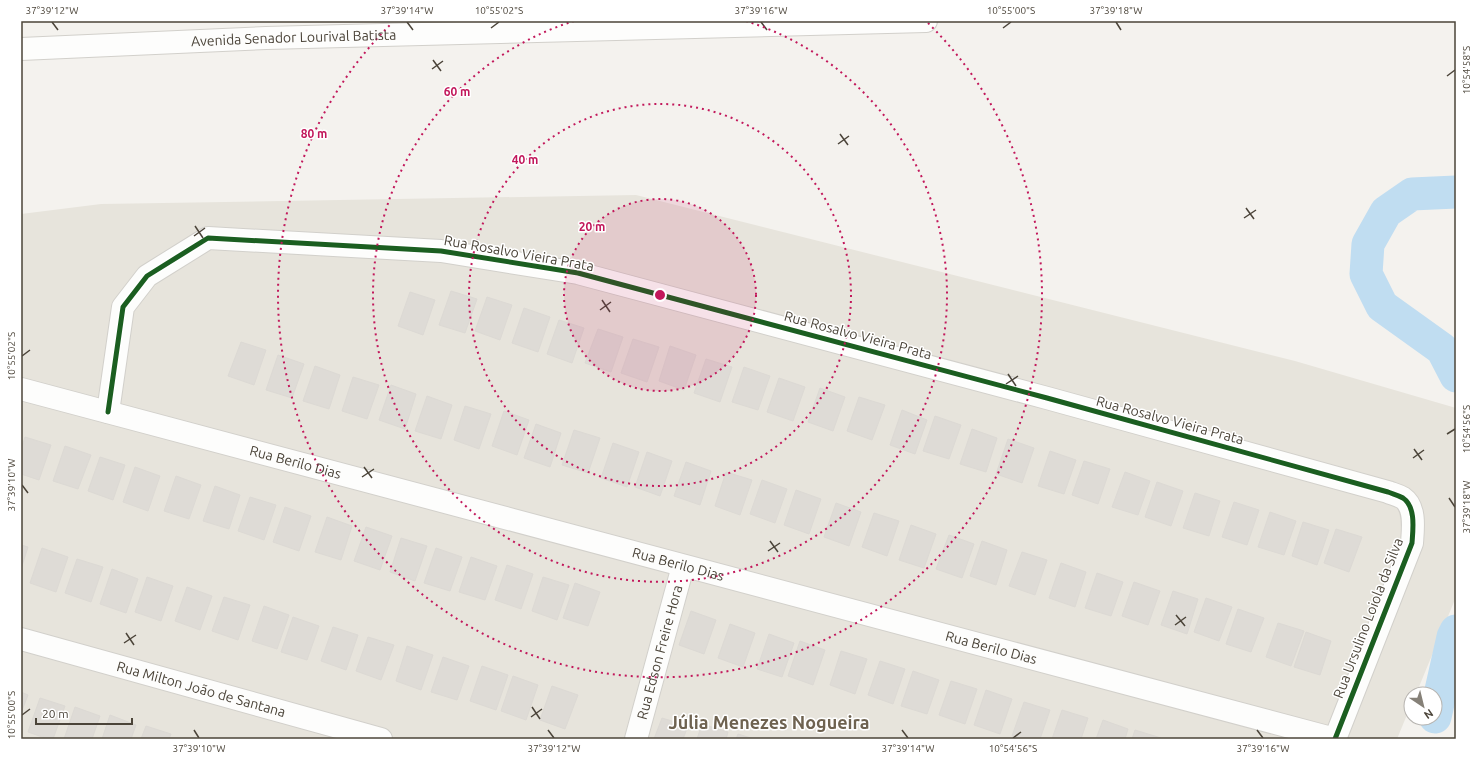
<svg xmlns="http://www.w3.org/2000/svg" width="1477" height="760" font-family="Ubuntu,sans-serif">
  <rect width="100%" height="100%" fill="#f4f2ee"/>
  <path fill="#e7e4dc" d="M636 195 1295 361 1456 408V597L1416 694H1411V705L1397 739H21V214L101 204Z"/>
  <g fill="none" stroke-linecap="round" stroke-linejoin="round">
    <path stroke="#c0ddf1" stroke-width="33" d="M1456 192 1412 194 1386 212 1368 244 1366 274 1382 306 1442 349 1456 376
      M1435 717 1453 637 1456 631"/>
  </g>
  <path fill="#dedbd6" stroke="#dcd9d4" d="M451 291 477 299 465 333 439 325Z
    M410 292 435 300 423 335 398 326Z
    M487 297 512 305 500 340 475 331Z
    M524 308 550 317 538 352 512 343Z
    M559 320 584 328 572 363 547 354Z
    M598 329 623 337 611 372 585 363Z
    M633 339 659 347 647 382 621 373Z
    M241 342 266 350 254 385 228 376Z
    M670 346 696 355 684 390 659 381Z
    M278 355 304 364 292 398 266 390Z
    M706 359 732 367 720 402 694 393Z
    M315 366 340 375 329 409 303 401Z
    M744 367 770 376 758 410 732 402Z
    M353 377 379 385 367 419 342 411Z
    M779 378 805 387 793 421 767 412Z
    M391 385 416 394 405 429 379 420Z
    M820 388 845 397 833 431 808 422Z
    M427 396 452 405 441 439 415 431Z
    M859 397 885 405 872 440 847 431Z
    M465 406 491 414 479 449 454 440Z
    M902 410 927 420 915 454 890 445Z
    M504 411 529 420 517 455 492 446Z
    M935 416 961 425 949 459 923 451Z
    M536 424 561 433 550 467 524 458Z
    M972 429 997 438 986 472 960 464Z
    M574 430 600 438 588 473 562 465Z
    M25 437 51 445 39 480 21 474V450Z
    M1008 439 1034 448 1022 483 996 474Z
    M613 443 639 452 627 487 601 478Z
    M65 446 91 455 78 489 53 481Z
    M1050 451 1076 460 1064 494 1038 486Z
    M647 452 672 461 660 496 635 487Z
    M100 457 125 465 113 500 88 491Z
    M1084 461 1110 469 1098 504 1072 495Z
    M686 462 711 471 700 505 674 496Z
    M135 467 160 476 148 511 123 502Z
    M726 472 752 480 740 515 715 506Z
    M1125 472 1150 481 1138 515 1112 507Z
    M176 476 201 485 189 519 164 511Z
    M762 480 787 489 775 523 750 514Z
    M1157 482 1183 491 1171 526 1145 517Z
    M215 486 240 495 229 529 203 521Z
    M796 490 821 499 809 534 784 525Z
    M1195 493 1220 501 1209 536 1183 528Z
    M250 497 276 505 264 540 238 531Z
    M1234 502 1259 510 1247 545 1222 537Z
    M836 503 861 512 849 546 824 537Z
    M285 507 311 516 299 551 273 542Z
    M1270 512 1296 521 1284 555 1258 547Z
    M874 513 899 521 887 556 862 547Z
    M327 517 352 526 341 560 315 552Z
    M1303 522 1329 530 1317 565 1292 556Z
    M911 525 936 534 924 568 899 560Z
    M366 527 392 536 380 570 354 561Z
    M1336 529 1362 537 1349 572 1324 563Z
    M949 535 974 544 962 578 936 569Z
    M401 538 427 546 415 581 390 572Z
    M982 541 1007 550 996 585 970 576Z
    M21 545 28 547 21 569Z
    M42 548 68 557 56 592 30 583Z
    M436 548 462 557 450 591 424 583Z
    M1022 552 1047 560 1035 595 1009 586Z
    M471 557 497 566 485 600 459 592Z
    M77 559 103 567 91 602 65 593Z
    M1061 563 1086 572 1075 607 1049 598Z
    M507 565 533 574 521 609 495 600Z
    M112 569 138 579 126 613 100 604Z
    M1097 573 1123 582 1111 616 1085 608Z
    M147 577 173 586 161 621 135 612Z
    M543 577 569 585 557 620 532 611Z
    M1134 582 1160 591 1148 625 1122 616Z
    M575 583 600 592 588 626 563 618Z
    M187 587 212 596 200 630 175 621Z
    M1173 591 1198 599 1187 634 1161 625Z
    M224 597 250 605 238 640 212 631Z
    M1206 598 1232 607 1219 641 1194 632Z
    M264 606 289 615 277 649 252 641Z
    M1238 609 1264 618 1251 652 1226 644Z
    M691 611 716 620 704 654 679 645Z
    M293 617 319 626 307 660 281 652Z
    M1278 623 1304 631 1291 666 1266 657Z
    M730 624 755 633 743 667 718 658Z
    M333 627 358 635 346 670 321 661Z
    M1306 632 1331 641 1320 675 1294 667Z
    M769 634 794 643 782 677 757 669Z
    M368 637 394 645 381 680 356 671Z
    M800 641 825 650 813 685 788 676Z
    M407 646 433 655 421 690 396 681Z
    M841 651 867 659 855 694 830 685Z
    M443 657 469 666 457 700 431 692Z
    M880 661 905 669 893 704 868 695Z
    M482 666 508 675 496 710 470 701Z
    M913 671 939 680 927 714 901 706Z
    M513 676 538 685 526 720 501 711Z
    M951 681 977 689 965 724 939 715Z
    M552 686 578 695 565 729 540 720Z
    M986 690 1012 699 1000 734 974 725Z
    M21 692 28 695 21 713Z
    M40 698 65 706 53 739H48L28 732Z
    M1024 702 1050 710 1040 739H1021L1012 736Z
    M75 707 100 716 92 739H64Z
    M1062 710 1088 718 1081 739H1052Z
    M110 715 136 725 131 739H102Z
    M662 718 688 726 683 739H654Z
    M1103 720 1128 729 1125 739H1096Z
    M702 724 728 732 726 739H697Z
    M146 726 171 734 169 739H141Z
    M1135 730 1161 738 1160 739H1132Z
    M738 734 754 739H736Z"/>
  <g fill="none" stroke-linecap="round" stroke-linejoin="round">
    <g stroke="#d2d0cb" stroke-width="24">
      <g id="minor">
        <path id="s1" d="M21 49 266 38 926 21"/>
        <path id="s2" d="M21 389 1335 739"/>
        <path d="M108 412 123 307 147 276 208 238 441 251 578 273 1047 398 1388 492C1393 494 1398 495 1403 498 1416 507 1413 529 1412 543L1335 739"/>
        <path id="s3" d="M21 639 381 739"/>
        <path id="s4" d="M636 739 683 566"/>
      </g>
    </g>
    <use href="#minor" stroke="#fdfdfc" stroke-width="22"/>
    <g stroke="#fff" stroke-width="8">
      <path id="cycleway" d="M108 412 123 307 147 276 208 238 441 251 578 273 1047 398 1388 492C1393 494 1398 495 1403 498 1416 507 1413 529 1412 543L1335 739"/>
    </g>
    <use href="#cycleway" stroke="#1b5e20" stroke-width="5"/>
  </g>
  <path fill="none" stroke="#4b4439" stroke-width="1.5" d="M52 22 58 30M407 22 413 30M761 22 767 30M1116 22 1121 30M491 28 499 22M1003 28 1011 22M433 60 441 71M432 69 443 61M1447 76 1455 70M840 134 848 145M838 144 849 136M1246 208 1254 219M1244 218 1256 210M195 226 203 238M194 236 205 228M602 300 610 312M600 310 611 302M22 356 30 350M1008 374 1016 386M1006 384 1018 376M1447 434 1455 429M1414 449 1422 460M1413 458 1424 450M364 467 372 478M362 477 374 469M22 485 28 493M1449 498 1455 507M770 541 778 552M768 551 780 543M1176 615 1185 626M1175 625 1186 617M126 633 134 645M124 643 136 635M532 707 540 719M22 715 30 709M531 717 542 709M194 730 199 738M548 730 554 738M902 730 908 738M1257 730 1263 738M1013 738 1021 732"/>
  <circle cx="660" cy="295" r="96" fill="#c2185b" fill-opacity=".12"/>
  <g fill="none" stroke="#c2185b" stroke-width="2" stroke-dasharray="2 4">
    <circle cx="660" cy="295" r="96"/>
    <circle cx="660" cy="295" r="191"/>
    <path d="M746 21A287 287 0 1 1 574 21"/>
    <path d="M928 23A382 382 0 1 1 392 23"/>
  </g>
  <g text-anchor="middle" dominant-baseline="central" stroke-width="3" stroke-linejoin="round" paint-order="stroke">
    <g font-size="14" fill="#4b4439" stroke="#fff">
      <text stroke="none"><textPath href="#s1" startOffset="273">Avenida Senador Lourival Batista</textPath></text>
      <text transform="translate(519 253) rotate(10)">Rua Rosalvo Vieira Prata</text>
      <text transform="translate(858 335) rotate(15)">Rua Rosalvo Vieira Prata</text>
      <text transform="translate(1170 420) rotate(15)">Rua Rosalvo Vieira Prata</text>
      <text stroke="none"><textPath href="#s2" startOffset="284">Rua Berilo Dias</textPath></text>
      <text stroke="none"><textPath href="#s2" startOffset="680">Rua Berilo Dias</textPath></text>
      <text transform="translate(1368 618) rotate(-69)">Rua Ursulino Loiola da Silva</text>
      <text stroke="none"><textPath href="#s2" startOffset="1004">Rua Berilo Dias</textPath></text>
      <text stroke="none"><textPath href="#s4" startOffset="90">Rua Edson Freire Hora</textPath></text>
      <text stroke="none"><textPath href="#s3" startOffset="187">Rua Milton João de Santana</textPath></text>
    </g>
    <g font-size="18" font-weight="bold" fill="#6e6250" stroke="#fff">
      <text x="769" y="722">Júlia Menezes Nogueira</text>
    </g>
  </g>
  <circle cx="660" cy="295" r="6" fill="#c2185b" stroke="#fff" stroke-width="2"/>
  <g font-size="12" text-anchor="middle" font-weight="bold" fill="#c2185b" stroke="#fff" stroke-width="3" stroke-linejoin="round" paint-order="stroke">
    <text x="457" y="96">60 m</text>
    <text x="314" y="138">80 m</text>
    <text x="525" y="164">40 m</text>
    <text x="592" y="231">20 m</text>
  </g>
  <rect width="1477" height="760" fill="none" stroke="#ffffff" stroke-width="44"/>
  <g transform="translate(1423 706) rotate(145)"><circle r="19" fill="#ffffff" stroke="#b7b4b0"/>
  <path d="M0-3L7 15L0 10L-7 15Z" fill="#868178"/>
  <text y="-6" font-size="11" font-weight="bold" text-anchor="middle" fill="#4b4439">N</text>
  </g>
  <path d="M36 718v6h96v-6" fill="none" stroke="#4b4439" stroke-width="2"/>
  <text x="42" y="718" font-size="12" fill="#4b4439" stroke="#ffffff" stroke-width="3" paint-order="stroke">20 m</text>
  <rect x="22" y="22" width="1433" height="716" fill="none" stroke="#4b4439" stroke-width="1.5"/>
  <g font-size="10" text-anchor="middle" fill="#4b4439">
    <text x="52" y="14">37°39'12"W</text>
    <text x="407" y="14">37°39'14"W</text>
    <text x="499" y="14">10°55'02"S</text>
    <text x="761" y="14">37°39'16"W</text>
    <text x="1011" y="14">10°55'00"S</text>
    <text x="1116" y="14">37°39'18"W</text>
    <text transform="translate(1466 70) rotate(-90)" y="4">10°54'58"S</text>
    <text transform="translate(11 356) rotate(-90)" y="4">10°55'02"S</text>
    <text transform="translate(1466 429) rotate(-90)" y="4">10°54'56"S</text>
    <text transform="translate(11 485) rotate(-90)" y="4">37°39'10"W</text>
    <text transform="translate(1466 507) rotate(-90)" y="4">37°39'18"W</text>
    <text transform="translate(11 715) rotate(-90)" y="4">10°55'00"S</text>
    <text x="199" y="752">37°39'10"W</text>
    <text x="554" y="752">37°39'12"W</text>
    <text x="908" y="752">37°39'14"W</text>
    <text x="1013" y="752">10°54'56"S</text>
    <text x="1263" y="752">37°39'16"W</text>
  </g>
</svg>
